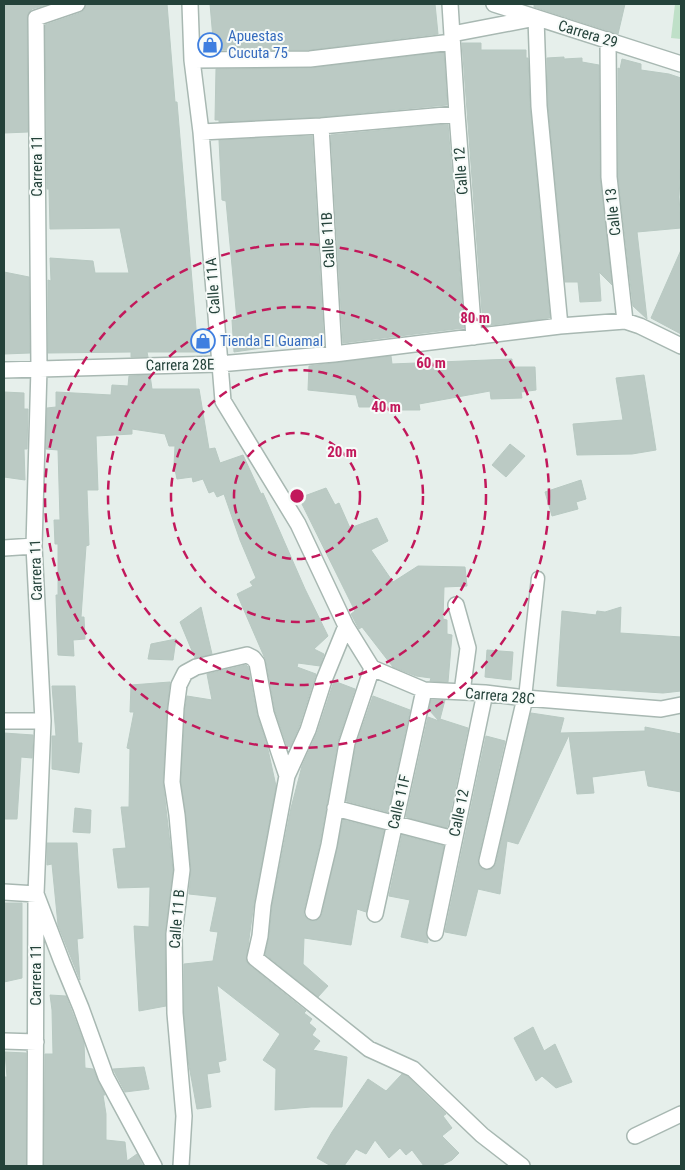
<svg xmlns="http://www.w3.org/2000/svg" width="685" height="1170" font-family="'Roboto Condensed',sans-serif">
  <rect width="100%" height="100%" fill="#e6efeb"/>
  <path fill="#bfe0c8" d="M675 4H681V39L671 38Z"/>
  <path fill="#bbcac4" stroke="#b8c9c2" d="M4 4H49L32 9 28 13 27 18 28 132 4 133Z
    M86 4H167L175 102H177L198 352H147L148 357H131V352L48 353V280L51 281 50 258 93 261 95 273H129L120 228 50 229 49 189H47L45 25 80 13 84 10Z
    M210 4H435L438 34 309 50H214Z
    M534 4H625L618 34 534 7Z
    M462 43H481V50H526V58H528L530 107 550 318 483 326Z
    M444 52 447 105 320 117 219 122V120H215L216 69 311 68Z
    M564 57V59L582 58V62L599 65 600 177 612 285 599 272 601 301 580 302 578 282H565L548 105 547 58Z
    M622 59 641 64V70L669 74 681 78V160L679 197 681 228 637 232 647 319 633 306 618 176V68L620 69Z
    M448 124 464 328 343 343 331 135Z
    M312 136 324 345 306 347 276 346 234 352 232 320H237L226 201 222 200 219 140Z
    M681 250V334L651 318Z
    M4 272 29 277 30 353 4 354Z
    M391 356 392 364 512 359V367H535L536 390 521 392 522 398 491 399 490 391 419 404 420 410H393L392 407H359L356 395 308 390 309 366Z
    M150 375 152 389H199L209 449 215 448 220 463 243 455 261 494 263 493 305 589 328 636 314 649 324 654 320 666 298 663 297 667 316 674 299 727 290 747 287 746 275 711 266 661 237 594 253 586 250 582 256 578 240 540 224 494 217 497 214 491 209 493 203 479 193 482 192 477 177 479 174 465 175 446H169L165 434 132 429V434L96 436 98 490H87L89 545 86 546 81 617H84L85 639 73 640 74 656 58 655 56 595H58V544H55L54 520H60L58 450 46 449 47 408 56 407V392L111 395 112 385 128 386 129 376Z
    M644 375 656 450 632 454 577 455 573 424 623 420 616 378Z
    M4 392 24 393V409H28L27 449H24L25 480 4 477Z
    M510 444 525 456 506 477 492 465Z
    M581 480 586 499 576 502 578 509 552 516 545 492Z
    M326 488 335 505 339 503 350 528 377 518 388 541 371 550 393 582 418 566 465 567 467 586 444 587 443 619 447 620V634L452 635 448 682 430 681 431 678 416 676 393 667 362 627 359 629 351 614 355 611 299 498Z
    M201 607 212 654 195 658 180 622Z
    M621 607 620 633 681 637V691L663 693 557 686 562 611 596 615 597 611 605 612Z
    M176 639 173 660 148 659 151 644Z
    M487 650 513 652 511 680 485 677Z
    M246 665 248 667 257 715 267 745 276 786 254 903 246 961 249 965 306 1011 304 1013 312 1019 309 1023 316 1029 312 1035 320 1041 313 1050 347 1057 342 1107H311L275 1110 276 1069 263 1060 280 1034 217 985 226 1060 218 1062 220 1072 207 1074 211 1107 197 1109 188 1060 184 1013V964L213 961 218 932 210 931 217 897 189 894 191 869 181 782 185 709 187 696 212 700 207 674Z
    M334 681 355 689 338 741 320 843 304 910V915L307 919 311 921H316L322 914 343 820 384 830 366 912 357 909 351 945 304 938 303 964 328 986 318 997 265 954 269 937 272 906 291 808 302 766 317 733Z
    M170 682 167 708 163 782 173 870 165 934 166 1006 139 1011 134 926 149 927 150 887 118 888 113 849 126 848 121 807H129L130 749 127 748 134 712H130L131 685Z
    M52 686H75L78 743H82L79 773 52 769V736H56Z
    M373 696 410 710 388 812 346 801 356 745Z
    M431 700H445L440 719 468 728 447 828 406 817 428 717 439 721 429 710Z
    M531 713 564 718 560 733 645 731V727L681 734V792L648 786 645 770 592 777 594 793 577 794 569 735 518 844 507 841 500 894 478 889 466 936 445 932 486 736 505 741 478 859 480 867 485 870 493 868 496 863Z
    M4 733 33 735 32 758 21 757 17 819H4Z
    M75 808 91 810 90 833 73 832Z
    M402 835 444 846 426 931 428 943 401 937 410 900 389 896Z
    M47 843H77L83 938 77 939 80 980 58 925 52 864 47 865Z
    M4 903H22V978L4 982Z
    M50 995 66 996 84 1043 85 1068 93 1069 105 1095H103L106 1114V1140L125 1142 127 1161 137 1154 143 1166H44L45 1054H53L52 1010Z
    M533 1027 544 1051 555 1044 572 1082 556 1088 542 1076 536 1081 514 1038Z
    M5 1052 26 1053V1166H4V1077H7Z
    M144 1067 149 1089 125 1092 113 1069Z
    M402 1074 408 1077 446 1114 443 1116 452 1128 442 1136 459 1153 452 1160 440 1166H424L412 1150 406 1155 400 1148 389 1158 375 1140 366 1154 356 1149 344 1166H331L317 1158 332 1132 368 1079 386 1091Z"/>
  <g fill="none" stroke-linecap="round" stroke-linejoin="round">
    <g stroke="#a8b8b2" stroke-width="15">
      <path id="lane" d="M525 698 538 578"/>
    </g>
    <g stroke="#a8b8b2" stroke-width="18">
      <path id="street" d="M190 4 192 60 201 132 223 401 298 524 346 626 372 668 424 690 485 693 525 698 661 709 681 705
        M450 4 457 114 474 337
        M494 4 681 64
        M452 34 536 18 539 106 560 326
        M608 40 609 177 625 321
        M192 60 310 59 452 42
        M321 126 334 354
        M201 132 321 126 457 114
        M4 370 219 364 334 354 560 326 625 321 640 326 681 346
        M4 548 34 546
        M456 605 468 648 462 692
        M346 626 324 680 308 730 287 776 263 905 260 936 255 958 369 1049 413 1069 482 1135 522 1166
        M4 721H43
        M335 808 454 839
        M487 861 525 698
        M4 892 36 894 62 962 81 1008 106 1077 154 1166
        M313 912 329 845 347 743 372 668
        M375 914 424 690
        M435 933 485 693
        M4 1041 36 1042
        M635 1136 681 1114
        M35 1166 36 894 43 721 34 546 39 368 36 18 77 4
        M181 1166 184 1116 175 1013 174 934 182 870 177 815 172 782 176 708 179 685 185 673 196 667 247 655 253 658 257 663 266 713 287 776"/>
    </g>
    <use href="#lane" stroke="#fff" stroke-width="12"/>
    <use href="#street" stroke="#fff" stroke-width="15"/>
  </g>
  <g fill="none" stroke="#c2185b" stroke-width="2.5" stroke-dasharray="9 6">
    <circle cx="297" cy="496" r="63"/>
    <circle cx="297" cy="496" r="126"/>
    <circle cx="297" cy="496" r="189"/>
    <circle cx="297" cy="496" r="252"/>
  </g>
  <defs>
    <g id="shop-ring" transform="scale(1.25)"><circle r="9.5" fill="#f7fbf9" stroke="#3f7fe0" stroke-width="1.5"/><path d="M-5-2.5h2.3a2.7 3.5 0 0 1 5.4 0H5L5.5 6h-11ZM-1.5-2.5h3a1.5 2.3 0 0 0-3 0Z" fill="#3f7fe0"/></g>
  </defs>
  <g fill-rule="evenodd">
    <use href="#shop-ring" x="210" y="45"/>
    <use href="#shop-ring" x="203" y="341"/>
  </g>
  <g text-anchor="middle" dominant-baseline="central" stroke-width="4" stroke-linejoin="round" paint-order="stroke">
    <g font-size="15" fill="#24423a" stroke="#f7fbf9">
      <text transform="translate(588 34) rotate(17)">Carrera 29</text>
      <text transform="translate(37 166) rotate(-90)">Carrera 11</text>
      <text transform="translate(461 171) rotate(-94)">Calle 12</text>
      <text transform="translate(613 212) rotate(-96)">Calle 13</text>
      <text transform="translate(328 240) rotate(-93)">Calle 11B</text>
      <text transform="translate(213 286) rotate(-94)">Calle 11A</text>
      <text transform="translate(180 365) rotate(-1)">Carrera 28E</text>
      <text transform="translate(36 570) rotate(-92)">Carrera 11</text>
      <text transform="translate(500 696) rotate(5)">Carrera 28C</text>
      <text transform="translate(399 802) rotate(-77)">Calle 11F</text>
      <text transform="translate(459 813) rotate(-78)">Calle 12</text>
      <text transform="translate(177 919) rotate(-85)">Calle 11 B</text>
      <text transform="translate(36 975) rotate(-90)">Carrera 11</text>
    </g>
    <g font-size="15" fill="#366cbe" stroke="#f7fbf9" text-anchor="start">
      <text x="228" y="36">Apuestas<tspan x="228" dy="17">Cucuta 75</tspan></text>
      <text x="220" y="341">Tienda El Guamal</text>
    </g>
  </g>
  <circle cx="297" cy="496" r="8" fill="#c2185b" stroke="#f7fbf9" stroke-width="2.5"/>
  <g font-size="15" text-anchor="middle" font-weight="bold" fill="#c2185b" stroke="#f7fbf9" stroke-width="4" stroke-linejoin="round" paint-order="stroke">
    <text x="475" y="323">80 m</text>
    <text x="431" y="368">60 m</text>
    <text x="386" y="412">40 m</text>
    <text x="342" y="457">20 m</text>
  </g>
  <rect width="685" height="1170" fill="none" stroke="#24423a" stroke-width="10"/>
</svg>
